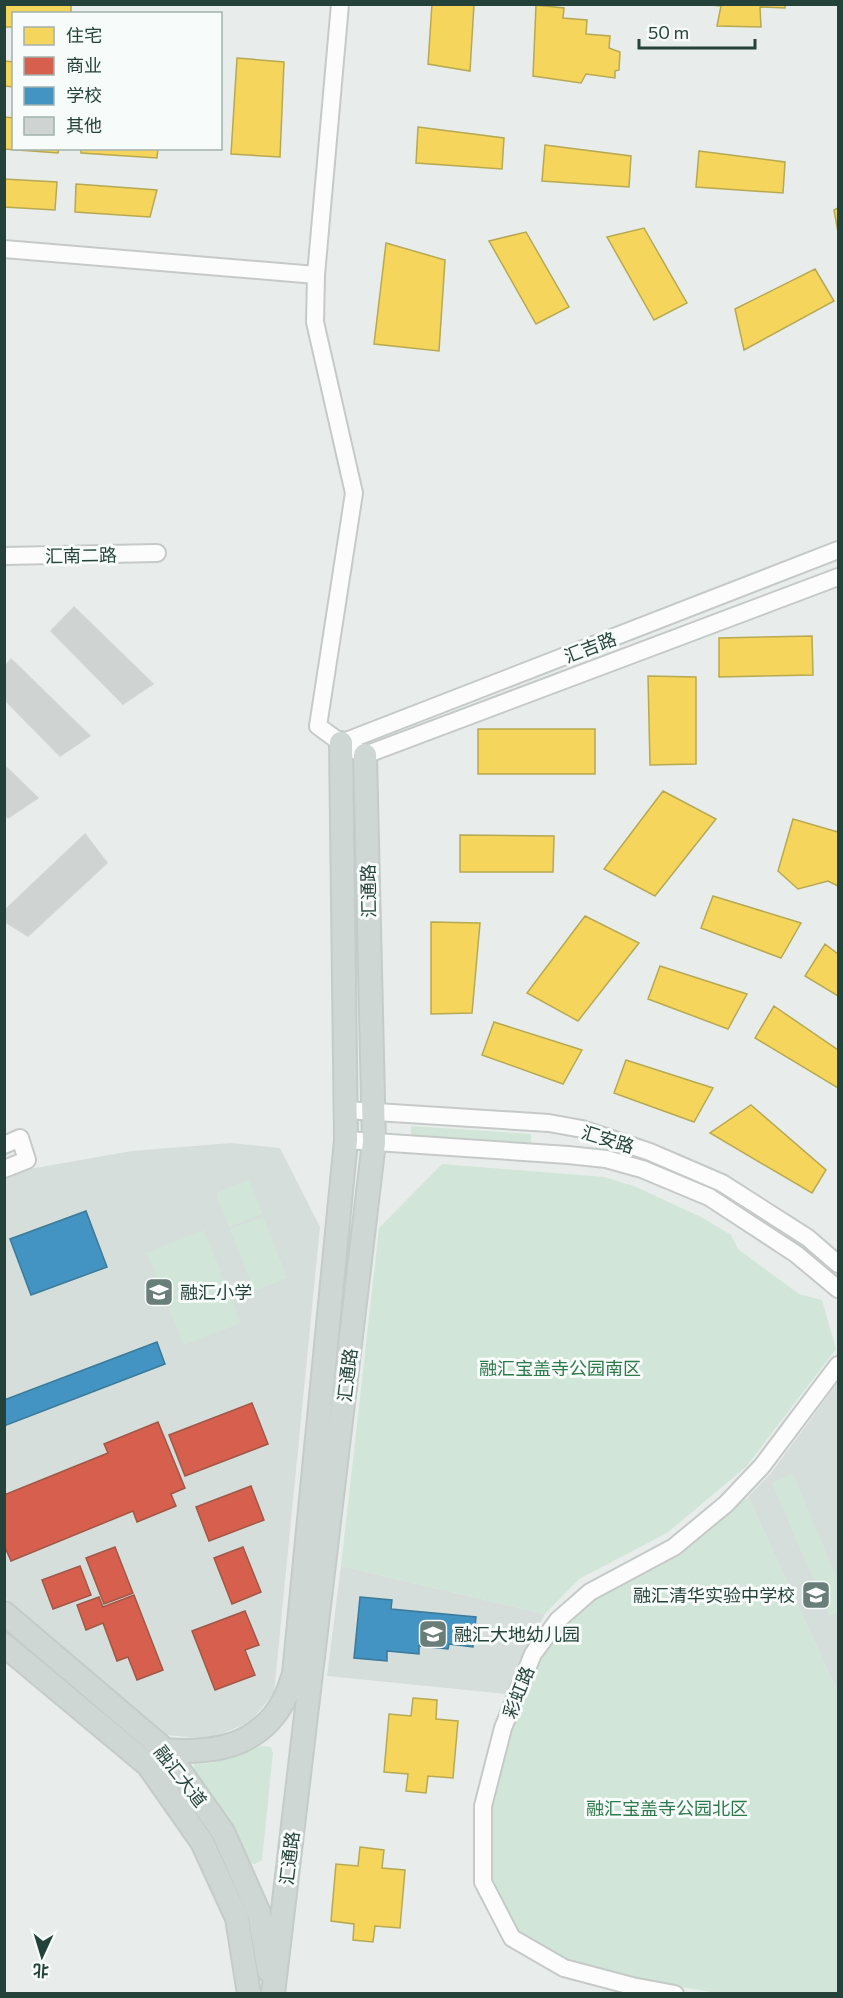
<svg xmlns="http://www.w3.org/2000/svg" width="843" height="1998" font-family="Commissioner,'Noto Sans SC',sans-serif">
  <rect width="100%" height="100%" fill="#e8edeb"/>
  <path fill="#d6dedb" d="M231 1143 280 1148 320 1227 274 1693 250 1722 209 1739 166 1735 5 1598V1179L29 1169 132 1151Z
    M838 1382V1693L748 1497 771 1473Z
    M341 1566 545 1614 523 1654 506 1694 327 1676Z"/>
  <path fill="#d1e6d8" d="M411 1126 531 1134V1143L411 1135Z
    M442 1164 604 1177 634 1186 701 1217 731 1235 738 1249 799 1294 822 1300 836 1349 746 1467 667 1533 579 1579 545 1614 341 1566 379 1228Z
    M249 1180 262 1214 229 1227 216 1193Z
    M263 1217 287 1278 254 1291 230 1229Z
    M204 1230 241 1323 184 1345 147 1253Z
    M793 1474 838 1581V1612L829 1616 772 1483Z
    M748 1497 838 1693V1993H717L635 1979 568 1962 520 1934 491 1881 490 1808 510 1731 540 1661 562 1626 594 1599 679 1554Z
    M262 1746 271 1747 273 1753 262 1860 255 1864 246 1863 193 1773 194 1764 213 1763Z"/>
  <path fill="#f6d55c" stroke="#b7a952" stroke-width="1.5" d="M4 4H71V14H14V27H4Z
    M432 4H474L470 71 428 64Z
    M701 4H785V8L760 7 761 27 717 26 721 6Z
    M536 5 564 8 563 18 587 20 586 34 610 36 609 48 620 52 619 70 615 71V78L586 74 581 83 533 76Z
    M237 58 284 62 280 157 231 154Z
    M4 61 14 62V87L4 86Z
    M4 117 14 118V148H59L58 153 4 149Z
    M418 127 504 138 502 169 416 163Z
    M545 145 631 156 629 187 542 181Z
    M81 148H158L157 158 81 153Z
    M699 151 785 162 783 193 696 187Z
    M4 179 57 182 55 210 4 207Z
    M76 184 157 190 150 217 75 212Z
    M838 208V232L834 210Z
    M644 228 687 303 654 320 607 237Z
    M526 232 569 307 536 324 489 241Z
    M386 243 445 260 439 351 374 344Z
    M815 269 834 301 744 350 735 309Z
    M812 636 813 675 719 677V638Z
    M648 676 696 677V764L650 765Z
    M478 729H595V774H478Z
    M663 791 716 819 655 896 604 869Z
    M793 819 838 832V886L828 881 798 889 778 871Z
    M460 835 554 836 553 872H460Z
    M713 896 801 923 781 958 701 928Z
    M585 916 639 943 578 1021 527 993Z
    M431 922 480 923 472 1013 431 1014Z
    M825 944 838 954V996L805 976Z
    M660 966 747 994 728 1029 648 999Z
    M774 1006 838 1050V1088L755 1038Z
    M494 1022 582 1050 563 1084 482 1055Z
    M626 1060 713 1088 694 1122 614 1093Z
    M751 1105 826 1170 812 1193 710 1133Z
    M413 1698 437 1700 436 1719 458 1721 453 1778 428 1776 426 1793 406 1791 408 1774 384 1772 389 1714 411 1716Z
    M360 1847 384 1850 382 1868 405 1870 400 1928 375 1926 373 1942 353 1940 354 1924 331 1921 336 1864 358 1866Z"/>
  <path fill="#d6604d" stroke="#a15747" stroke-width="1.5" d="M252 1403 268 1444 185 1476 169 1435Z
    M158 1422 185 1488 171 1494 176 1506 137 1522 133 1511 11 1561 4 1545V1495L108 1453 104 1444Z
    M251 1486 264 1520 209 1541 196 1507Z
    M115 1547 133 1593 104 1604 86 1558Z
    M243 1547 261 1592 232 1604 214 1558Z
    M80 1566 91 1595 53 1609 42 1580Z
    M134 1595 163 1670 137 1680 128 1657 117 1661 103 1623 86 1630 77 1605 99 1597 103 1607Z
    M245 1611 259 1645 245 1650 255 1675 215 1690 192 1631Z"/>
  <path fill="#4393c3" stroke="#3a7b9a" stroke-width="1.5" d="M86 1211 107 1267 31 1295 10 1239Z
    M157 1342 165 1364 4 1426V1400Z
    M360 1597 392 1600 391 1609 476 1617 473 1647 449 1644 448 1649 419 1646V1654L387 1651V1661L354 1658Z"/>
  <path fill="#cfd4d2" stroke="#d1d6d4" stroke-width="1.5" d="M74 607 153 684 123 704 51 631Z
    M11 659 90 736 60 756 4 699V667Z
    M4 765 38 798 8 818 4 814Z
    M85 834 107 863 28 936 4 921V911Z"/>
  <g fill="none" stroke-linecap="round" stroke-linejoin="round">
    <g stroke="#c5cac8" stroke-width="20">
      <path id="minor" d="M340 4 316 275 315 322 354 493 318 726 341 743 365 755 838 577
        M4 249 316 275
        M4 556 157 553
        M341 743 838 550
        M345 1110 549 1123 582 1129 650 1152 722 1183 808 1238 838 1264
        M346 1140 568 1155 606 1159 642 1169 709 1197 796 1254 838 1289
        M4 1145 20 1138 27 1160 4 1169
        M675 1994 632 1986 564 1968 512 1938 483 1882V1806L503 1728 533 1654 558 1620 590 1592 674 1547 726 1504 762 1466 838 1365"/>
    </g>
    <g stroke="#c3ccc9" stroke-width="26">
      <path id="major" d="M4 1613 165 1750 223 1832 259 1913 269 1971
        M4 1645 148 1765 202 1842 237 1918 249 1994
        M165 1750C213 1754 259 1747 284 1700 288 1692 291 1683 294 1674L346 1140 341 743
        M273 1994 374 1142 365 755"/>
    </g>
    <use href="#minor" stroke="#fcfcfc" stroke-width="16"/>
    <use href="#major" stroke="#cfd7d5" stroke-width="22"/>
  </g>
  <defs>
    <g id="school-square" transform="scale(1.5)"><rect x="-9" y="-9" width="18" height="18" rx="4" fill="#697e78" stroke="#f7fbf9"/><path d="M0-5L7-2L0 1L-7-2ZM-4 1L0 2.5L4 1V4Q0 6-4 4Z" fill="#fff"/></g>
  </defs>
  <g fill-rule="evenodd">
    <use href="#school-square" x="159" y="1292"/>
    <use href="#school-square" x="816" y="1595"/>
    <use href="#school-square" x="433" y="1634"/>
  </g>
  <g text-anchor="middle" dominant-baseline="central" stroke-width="6" stroke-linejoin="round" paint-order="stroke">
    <g font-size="18" fill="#24423a" stroke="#f7fbf9">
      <text transform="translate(81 555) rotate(-1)">汇南二路</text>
      <text transform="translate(590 647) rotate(-21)">汇吉路</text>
      <text transform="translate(368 891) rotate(-91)">汇通路</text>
      <text transform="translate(608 1139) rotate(17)">汇安路</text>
      <text transform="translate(347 1375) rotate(-83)">汇通路</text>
      <text transform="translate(518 1692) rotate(-68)">彩虹路</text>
      <text transform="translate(181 1776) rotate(52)">融汇大道</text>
      <text transform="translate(289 1858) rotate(-83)">汇通路</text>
    </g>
    <g font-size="18" fill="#24423a" stroke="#f7fbf9" text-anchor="start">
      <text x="180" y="1292">融汇小学</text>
      <text x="795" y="1595" text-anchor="end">融汇清华实验中学校</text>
      <text x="454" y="1634">融汇大地幼儿园</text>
    </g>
    <g font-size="18" fill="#2d7a4b" stroke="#f7fbf9">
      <text x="560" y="1368">融汇宝盖寺公园南区</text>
      <text x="667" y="1808">融汇宝盖寺公园北区</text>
    </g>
  </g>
  <rect width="843" height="1998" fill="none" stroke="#24423a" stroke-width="12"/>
  <rect x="12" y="12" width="210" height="138" fill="#f7fbf9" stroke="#a3b1ad" stroke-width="1.5"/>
  <rect x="24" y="27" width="30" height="18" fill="#f6d55c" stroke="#a3b1ad" stroke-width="1.5"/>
  <text x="66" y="42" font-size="18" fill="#24423a">住宅</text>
  <rect x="24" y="57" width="30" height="18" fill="#d6604d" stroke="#a3b1ad" stroke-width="1.5"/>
  <text x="66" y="72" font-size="18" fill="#24423a">商业</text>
  <rect x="24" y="87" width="30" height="18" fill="#4393c3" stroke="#a3b1ad" stroke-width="1.5"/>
  <text x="66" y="102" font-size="18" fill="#24423a">学校</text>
  <rect x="24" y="117" width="30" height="18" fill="#cfd4d2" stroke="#a3b1ad" stroke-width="1.5"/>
  <text x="66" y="132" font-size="18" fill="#24423a">其他</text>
  <g transform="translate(42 1956) rotate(184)" stroke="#f7fbf9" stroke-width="4.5" paint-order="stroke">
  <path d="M0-4.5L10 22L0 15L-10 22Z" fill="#24423a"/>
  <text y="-9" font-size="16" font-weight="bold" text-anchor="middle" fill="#24423a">北</text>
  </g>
  <path d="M639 39v9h116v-9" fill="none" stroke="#24423a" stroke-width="3"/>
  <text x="648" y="39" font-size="18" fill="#24423a" stroke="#f7fbf9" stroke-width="4.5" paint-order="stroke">50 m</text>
</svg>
